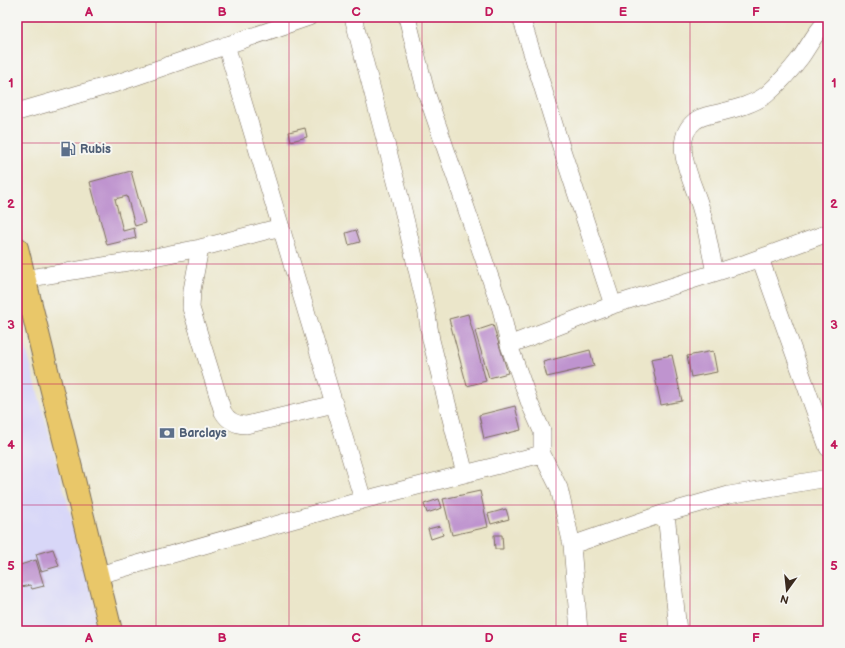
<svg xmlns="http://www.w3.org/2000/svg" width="845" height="648" font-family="'Balsamiq Sans',sans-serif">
  <rect width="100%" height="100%" fill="#f6f6f2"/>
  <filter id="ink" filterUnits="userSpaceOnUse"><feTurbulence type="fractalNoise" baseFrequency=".025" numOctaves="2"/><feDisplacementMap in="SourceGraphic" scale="8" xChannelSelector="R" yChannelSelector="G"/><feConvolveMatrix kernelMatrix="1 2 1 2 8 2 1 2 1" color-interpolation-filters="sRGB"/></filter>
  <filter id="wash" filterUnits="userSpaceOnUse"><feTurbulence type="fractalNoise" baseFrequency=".012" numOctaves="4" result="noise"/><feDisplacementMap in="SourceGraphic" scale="16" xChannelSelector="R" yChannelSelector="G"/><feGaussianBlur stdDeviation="0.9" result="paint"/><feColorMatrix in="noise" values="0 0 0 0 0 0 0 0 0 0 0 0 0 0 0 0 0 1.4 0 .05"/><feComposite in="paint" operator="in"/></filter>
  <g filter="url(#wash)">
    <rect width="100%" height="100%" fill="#ebe6ca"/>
    <path fill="#d8d7f8" d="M17 314 99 620 54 631H17Z"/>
    <g id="blocks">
      <path fill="#bf94cf" d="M305 128 307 137 291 141 289 132Z
        M131 171 145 223 135 226 127 196 115 199 123 231 134 228 136 238 107 245 90 182Z
        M356 230 360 242 349 245 346 233Z
        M468 314 486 381 467 386 449 319Z
        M493 325 508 373 489 378 475 331Z
        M590 350 594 366 547 377 543 362Z
        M713 351 717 372 691 377 687 356Z
        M672 355 682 401 661 405 651 359Z
        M515 406 521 430 484 439 479 415Z
        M17 488H19L21 507H17Z
        M480 491 488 527 452 535 443 499Z
        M439 499 442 508 427 513 424 504Z
        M506 509 509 519 491 524 488 514Z
        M440 526 443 535 431 539 428 529Z
        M494 535H502L503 549H495Z
        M53 549 59 566 41 571 36 554Z
        M36 560 44 586 32 589 30 585 17 588V566Z"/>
    </g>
  </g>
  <g filter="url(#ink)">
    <use href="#blocks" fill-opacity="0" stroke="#796c5a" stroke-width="1"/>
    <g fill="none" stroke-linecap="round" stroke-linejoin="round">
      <g stroke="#796c5a" stroke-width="18">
        <path id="minor" d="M353 17 400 197 426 308 431 340 465 474
          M407 17 426 92 501 309 509 345 530 404 542 431V454L559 488 572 545 579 631
          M521 17 562 150 613 305
          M226 45 363 500
          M17 112 120 82 309 17
          M200 248 192 290 191 308 223 412C228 421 237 425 246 425L334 404
          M760 258 828 448
          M715 272C710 251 707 230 701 209 695 185 668 142 695 121 701 116 710 115 718 113 734 109 752 105 766 95 779 84 791 70 801 57 810 44 816 31 828 20
          M24 279 134 261 200 248 281 227
          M509 345 613 305 746 263 828 233
          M666 513 678 631
          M572 545 659 515 729 495 828 478
          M99 575 363 500 542 454"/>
      </g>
      <g stroke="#796c5a" stroke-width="24">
        <path id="major" d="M17 248 111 631"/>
      </g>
      <use href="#minor" stroke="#fff" stroke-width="17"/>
      <use href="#major" stroke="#e9c769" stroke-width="22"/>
    </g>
  </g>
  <path fill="none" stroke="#c2185b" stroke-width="1" stroke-opacity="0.55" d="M156 17V631M289 17V631M422 17V631M556 17V631M690 17V631M17 143H828M17 264H828M17 384H828M17 505H828"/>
  <defs>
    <g id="fuel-bare" transform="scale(1.2)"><path d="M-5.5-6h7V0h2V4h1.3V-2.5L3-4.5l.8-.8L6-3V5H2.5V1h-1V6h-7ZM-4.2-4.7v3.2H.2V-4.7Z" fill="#5c6f8a" stroke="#f6f6f2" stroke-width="2.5" paint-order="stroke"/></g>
    <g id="bank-bare" transform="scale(1.2)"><path d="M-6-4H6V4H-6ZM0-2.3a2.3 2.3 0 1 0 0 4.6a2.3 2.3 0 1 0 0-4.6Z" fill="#5c6f8a" stroke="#f6f6f2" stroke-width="2.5" paint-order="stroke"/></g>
  </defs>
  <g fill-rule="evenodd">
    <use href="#fuel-bare" x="68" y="149"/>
    <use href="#bank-bare" x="167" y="433"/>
  </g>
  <g text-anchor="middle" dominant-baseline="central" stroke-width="4" stroke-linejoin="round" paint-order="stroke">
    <g font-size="12" font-weight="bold" fill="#4e5e75" stroke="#f6f6f2" text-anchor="start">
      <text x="80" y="149">Rubis</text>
      <text x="179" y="433">Barclays</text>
    </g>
  </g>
  <rect width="845" height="648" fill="none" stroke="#f6f6f2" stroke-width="44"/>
  <g transform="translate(787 590) rotate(195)" stroke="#f6f6f2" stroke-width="3" paint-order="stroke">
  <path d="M0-3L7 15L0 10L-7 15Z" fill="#3b2a1e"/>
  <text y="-6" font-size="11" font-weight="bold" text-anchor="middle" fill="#3b2a1e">N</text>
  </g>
  <rect x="22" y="22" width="801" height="604" fill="none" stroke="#c2185b" stroke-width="1.5"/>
  <g font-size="13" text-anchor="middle" font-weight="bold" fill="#c2185b">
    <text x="89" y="16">A</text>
    <text x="222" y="16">B</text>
    <text x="356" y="16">C</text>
    <text x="489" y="16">D</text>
    <text x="623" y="16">E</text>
    <text x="756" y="16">F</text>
    <text x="11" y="87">1</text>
    <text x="834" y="87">1</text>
    <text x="11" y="208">2</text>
    <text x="834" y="208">2</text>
    <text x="11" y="329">3</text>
    <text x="834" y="329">3</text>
    <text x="11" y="449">4</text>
    <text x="834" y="449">4</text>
    <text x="11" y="570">5</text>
    <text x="834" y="570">5</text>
    <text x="89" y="642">A</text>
    <text x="222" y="642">B</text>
    <text x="356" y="642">C</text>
    <text x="489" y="642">D</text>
    <text x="623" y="642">E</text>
    <text x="756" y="642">F</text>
  </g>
</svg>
